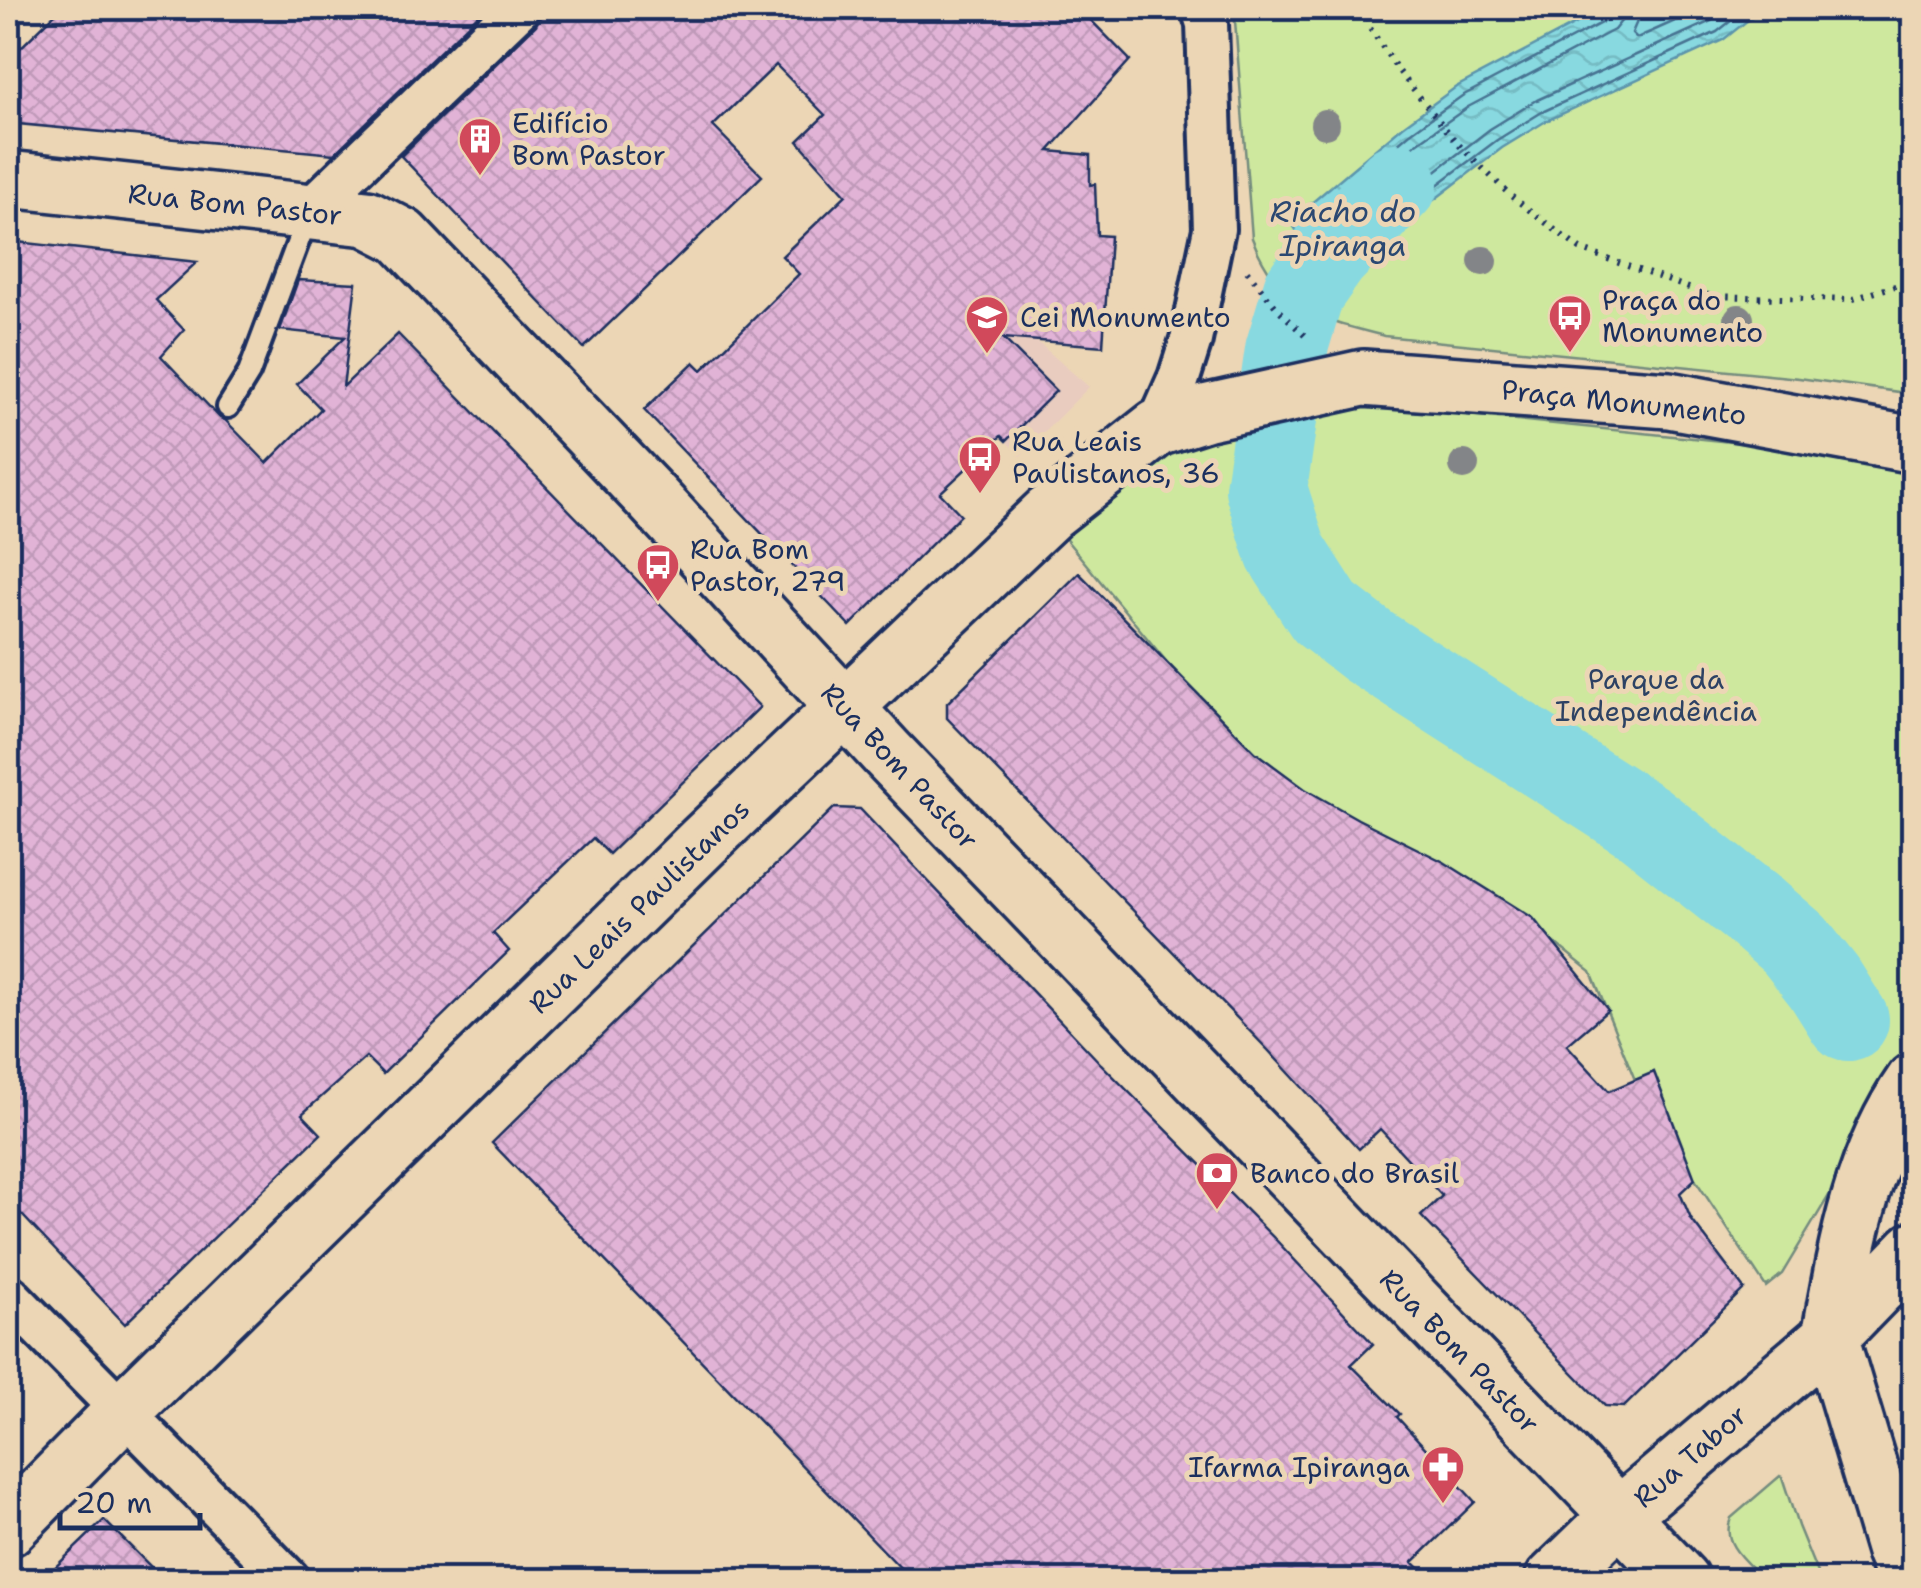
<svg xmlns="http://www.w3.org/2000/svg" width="1921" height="1588" font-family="'Shantell Sans',sans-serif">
  <defs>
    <pattern id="water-waves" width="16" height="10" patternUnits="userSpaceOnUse" patternTransform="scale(2.5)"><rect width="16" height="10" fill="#88d9e0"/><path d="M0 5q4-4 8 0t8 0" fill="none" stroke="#75bbc3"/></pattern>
    <pattern id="building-cross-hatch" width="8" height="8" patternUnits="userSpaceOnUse" patternTransform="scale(2.5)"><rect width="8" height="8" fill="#e1b3d6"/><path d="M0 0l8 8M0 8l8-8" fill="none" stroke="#c09aba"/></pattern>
  </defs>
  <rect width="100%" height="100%" fill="#ecd6b5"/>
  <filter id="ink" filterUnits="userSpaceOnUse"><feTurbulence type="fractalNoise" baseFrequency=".01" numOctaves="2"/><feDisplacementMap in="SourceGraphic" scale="20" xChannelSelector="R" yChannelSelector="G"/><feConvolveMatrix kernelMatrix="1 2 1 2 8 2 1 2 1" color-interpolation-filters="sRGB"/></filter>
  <g filter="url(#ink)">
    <path fill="#e9ccbf" d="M994 304 1089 387 1020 456 876 305Z"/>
    <path fill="#cee89e" stroke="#748c7e" stroke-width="2.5" d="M1234 8H1913V394L1799 378 1384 336C1359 329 1332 324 1309 312 1283 297 1262 265 1252 238Z
      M1323 393 1370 405 1790 448 1913 472V1033L1845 1169 1782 1274 1766 1287 1644 1102 1591 972 1490 891 1278 797 1054 525 1181 424Z
      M1780 1476 1782 1477 1798 1526 1820 1580H1764C1748 1563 1720 1544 1731 1518Z"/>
    <path fill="url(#water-waves)" stroke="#5c95ac" stroke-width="2.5" d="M1611 8H1763L1723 40 1546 121 1502 148 1430 203 1338 291 1290 221 1403 126 1456 87 1581 21Z"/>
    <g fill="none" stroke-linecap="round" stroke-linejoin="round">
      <path stroke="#477392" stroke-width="2.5" d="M1611 8 1610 15 1605 21 1462 96 1409 134 1306 221V226L1337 271H1343L1424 195 1497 140 1542 112 1717 32 1747 8
        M1624 8 1622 20 1614 30 1468 107 1417 143 1323 222 1322 229 1338 252H1345L1416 186 1490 129 1537 100 1711 21 1728 8
        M1639 8 1638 19 1632 33 1637 38 1704 8"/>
      <path stroke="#88d9e0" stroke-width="82" d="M1397 184 1328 256 1304 290 1286 350 1266 489 1286 552 1325 613 1369 647 1643 822 1758 913 1794 944 1824 982 1848 1020"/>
    </g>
    <path fill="url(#building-cross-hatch)" stroke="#1b2f5e" stroke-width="2.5" d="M61 8H485L334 154 8 123V60Z
      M542 8H1079L1130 60 1049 151 1090 155V185L1095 184 1097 235 1110 236 1103 346 1003 338 1056 391 1006 441 1001 436 940 493 961 515 850 626 644 410 694 362 702 370 799 274 782 256 846 195 798 141 825 115 776 65 746 94 713 126 762 176 584 348 401 156 536 25 541 15Z
      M8 241 197 262 156 300 184 330 161 356 220 418 225 420 267 463 321 409 297 384 345 337 280 330 298 280 356 283 343 387 398 334 760 707 609 854 593 838 493 933 509 951 383 1074 366 1057 302 1114 321 1134 125 1324 8 1200Z
      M1079 573 1255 752 1305 789 1358 819 1444 862 1533 918 1608 1010 1567 1045 1609 1091 1654 1072 1695 1179 1680 1193 1691 1219 1744 1289 1624 1407 1605 1406 1421 1216 1442 1196 1380 1129 1359 1149 1268 1050 947 718V703Z
      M834 808 860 809 1101 1064 1276 1240 1373 1344 1351 1365 1400 1414 1397 1417 1475 1502 1413 1562 1431 1580H912L492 1143Z
      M104 1520 164 1580H42Z"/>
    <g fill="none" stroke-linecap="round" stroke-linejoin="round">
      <g stroke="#1b2f5e" stroke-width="28">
        <path id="service" d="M228 407 249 373 308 215"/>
      </g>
      <g stroke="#1b2f5e" stroke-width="48">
        <path id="minor" d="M309 211 519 8
          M1157 428 1179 378 1191 340 1214 229 1207 24 1202 8
          M8 1295 289 1580"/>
      </g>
      <g stroke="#1b2f5e" stroke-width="62">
        <path id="secondary" d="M8 179 367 218 402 236 652 498 886 752 1681 1580
          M8 1528 122 1412 704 841 1049 513 1157 428 1204 413 1363 378 1669 400 1914 445
          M1553 1580 1619 1516 1830 1337 1894 1551 1906 1580"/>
      </g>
      <g stroke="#1b2f5e" stroke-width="62">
        <path id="primary" d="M1830 1337C1846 1248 1861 1157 1914 1081
          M1830 1337 1914 1250"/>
      </g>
      <path stroke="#1b2f5e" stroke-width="6" stroke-dasharray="2.5 8" stroke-linecap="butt" d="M1365 8 1370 28 1397 69 1458 144 1511 196 1580 249 1711 296 1850 300 1914 280
        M1247 271 1276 307 1309 340"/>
      <use href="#service" stroke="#ecd6b5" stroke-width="20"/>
      <use href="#minor" stroke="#ecd6b5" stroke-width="40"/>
      <use href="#secondary" stroke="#ecd6b5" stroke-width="55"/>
      <use href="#primary" stroke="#ecd6b5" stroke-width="55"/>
    </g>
    <g fill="#838588">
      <circle cx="1325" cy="124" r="15"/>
      <circle cx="1483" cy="261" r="15"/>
      <circle cx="1739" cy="319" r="15"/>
      <circle cx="1464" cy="465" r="15"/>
    </g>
  </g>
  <defs>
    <g id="building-pin" transform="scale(2.25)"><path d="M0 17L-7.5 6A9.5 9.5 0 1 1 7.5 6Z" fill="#d1495b" stroke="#ecd6b5"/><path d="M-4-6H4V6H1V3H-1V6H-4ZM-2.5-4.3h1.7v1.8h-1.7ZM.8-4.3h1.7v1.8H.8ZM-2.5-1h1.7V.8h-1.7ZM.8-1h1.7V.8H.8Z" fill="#fff"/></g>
    <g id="bus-pin" transform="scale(2.25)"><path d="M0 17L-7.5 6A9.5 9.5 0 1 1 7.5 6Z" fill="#d1495b" stroke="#ecd6b5"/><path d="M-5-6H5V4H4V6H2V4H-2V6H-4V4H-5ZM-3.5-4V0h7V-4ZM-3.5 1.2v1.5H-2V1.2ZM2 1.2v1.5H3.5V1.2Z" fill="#fff"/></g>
    <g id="school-pin" transform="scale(2.25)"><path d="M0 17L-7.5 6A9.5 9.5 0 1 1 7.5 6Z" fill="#d1495b" stroke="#ecd6b5"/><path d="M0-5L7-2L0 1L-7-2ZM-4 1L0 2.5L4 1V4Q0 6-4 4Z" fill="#fff"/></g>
    <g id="bank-pin" transform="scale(2.25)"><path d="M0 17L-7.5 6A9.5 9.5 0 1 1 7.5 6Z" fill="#d1495b" stroke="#ecd6b5"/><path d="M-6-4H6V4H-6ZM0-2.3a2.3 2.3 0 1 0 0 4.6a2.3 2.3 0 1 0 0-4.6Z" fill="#fff"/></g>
    <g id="pharmacy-pin" transform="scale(2.25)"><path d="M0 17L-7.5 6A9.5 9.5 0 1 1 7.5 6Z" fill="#d1495b" stroke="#ecd6b5"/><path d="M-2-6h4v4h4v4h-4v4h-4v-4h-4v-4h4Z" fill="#fff"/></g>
  </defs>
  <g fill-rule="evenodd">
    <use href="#building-pin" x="480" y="139"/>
    <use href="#bus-pin" x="1570" y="316"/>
    <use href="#school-pin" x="987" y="317"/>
    <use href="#bus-pin" x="980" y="457"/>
    <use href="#bus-pin" x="658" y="565"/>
    <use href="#bank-pin" x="1217" y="1173"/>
    <use href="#pharmacy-pin" x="1443" y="1467"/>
  </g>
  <g text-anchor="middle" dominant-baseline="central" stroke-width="10" stroke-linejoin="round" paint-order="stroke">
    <g font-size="28" fill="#1b2f5e" stroke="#ecd6b5" text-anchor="start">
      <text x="512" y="123">Edifício<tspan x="512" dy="32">Bom Pastor</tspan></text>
      <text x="1602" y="300">Praça do<tspan x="1602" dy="32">Monumento</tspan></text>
      <text x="1020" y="317">Cei Monumento</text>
      <text x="1012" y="441">Rua Leais<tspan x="1012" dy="32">Paulistanos, 36</tspan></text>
      <text x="690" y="549">Rua Bom<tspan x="690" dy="32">Pastor, 279</tspan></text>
      <text x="1250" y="1173">Banco do Brasil</text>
      <text x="1410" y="1467" text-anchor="end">Ifarma Ipiranga</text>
    </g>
    <g font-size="28" fill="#1b2f5e" stroke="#ecd6b5">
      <text transform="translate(235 204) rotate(6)">Rua Bom Pastor</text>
      <text transform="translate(1624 402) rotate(6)">Praça Monumento</text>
      <text transform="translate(900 766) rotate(47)">Rua Bom Pastor</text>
      <text transform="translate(639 906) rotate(-44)">Rua Leais Paulistanos</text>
      <text transform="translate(1460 1351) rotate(46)">Rua Bom Pastor</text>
      <text transform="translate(1690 1456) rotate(-41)">Rua Tabor</text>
    </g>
    <g font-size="28" fill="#2d4264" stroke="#ecd6b5">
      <text x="1656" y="679">Parque da<tspan x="1656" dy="32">Independência</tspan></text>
    </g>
    <g font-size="30" font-style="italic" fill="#2b4872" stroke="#ecd6b5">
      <text x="1343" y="211">Riacho do<tspan x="1343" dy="34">Ipiranga</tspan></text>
    </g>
  </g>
  <rect width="1921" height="1588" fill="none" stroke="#ecd6b5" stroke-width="40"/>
  <rect x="20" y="20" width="1881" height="1548" fill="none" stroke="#1b2f5e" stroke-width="4" filter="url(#ink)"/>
  <path d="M60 1513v15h140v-15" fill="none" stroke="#1b2f5e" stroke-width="5"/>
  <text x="75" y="1513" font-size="30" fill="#1b2f5e" stroke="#ecd6b5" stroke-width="8" paint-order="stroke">20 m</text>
</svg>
